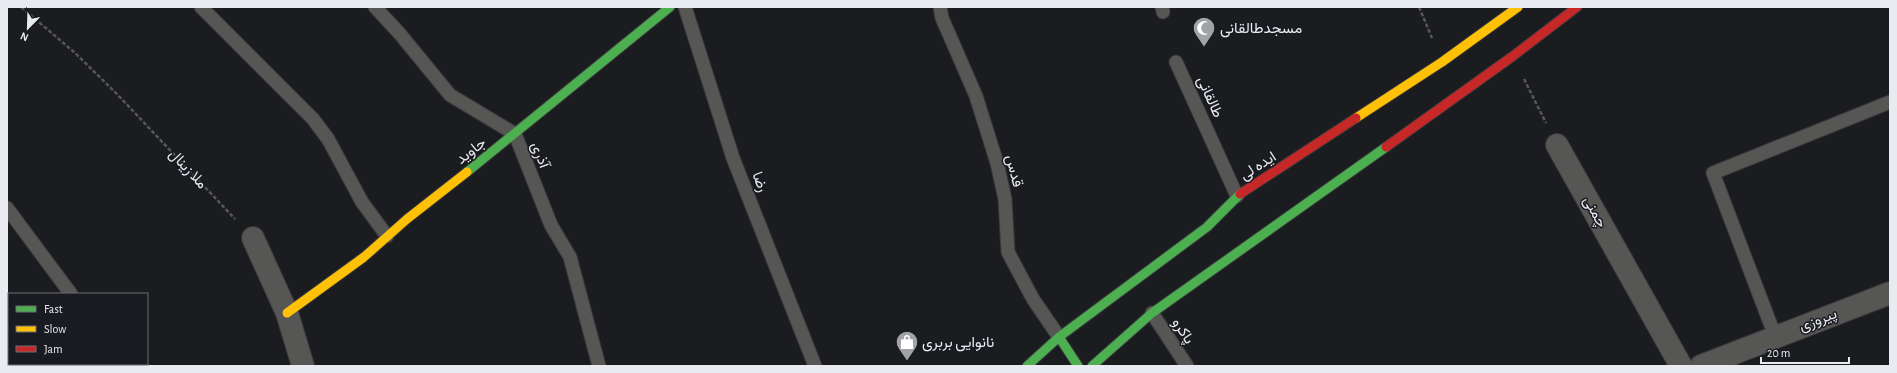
<svg xmlns="http://www.w3.org/2000/svg" width="1897" height="373" font-family="'Alegreya Sans',Vazirmatn,sans-serif">
  <rect width="100%" height="100%" fill="#1b1c1f"/>
  <g fill="none" stroke-linecap="round" stroke-linejoin="round">
    <g stroke="#39393b" stroke-width="15">
      <path id="lane" d="M201 7 313 119 328 139 362 202 387 236
        M375 7 400 34 450 95 515 134 551 225 570 257 599 366
        M685 7 733 158 815 366
        M940 7 942 18 976 96 997 163 1005 199 1008 252 1033 299 1059 337
        M1162 7 1163 12
        M1176 62 1237 196
        M7 208 71 294
        M1152 313 1187 366
        M1775 336 1713 173 1890 102"/>
    </g>
    <g stroke="#39393b" stroke-width="24">
      <path id="street" d="M1557 145 1681 366
        M253 238 287 313 303 366
        M1701 366 1890 293"/>
    </g>
    <g stroke="#39393b" stroke-width="11">
      <path id="fast" d="M467 172 670 7
        M1059 337 1078 366
        M1027 366 1059 337 1207 227 1240 194
        M1092 366 1152 313 1386 147"/>
    </g>
    <g stroke="#39393b" stroke-width="11">
      <path id="slow" d="M1356 118 1442 62 1518 7
        M287 313 364 257 407 219 467 172"/>
    </g>
    <g stroke="#39393b" stroke-width="11">
      <path id="jam" d="M1386 147 1513 56 1577 7
        M1240 194 1356 118"/>
    </g>
    <path stroke="#565656" stroke-width="2.5" stroke-dasharray="4 2" stroke-linecap="butt" d="M21 7 74 52 116 93 235 219
      M1419 7 1432 38
      M1524 79 1546 123
      M7 347 9 350
      M20 364 21 366"/>
    <use href="#lane" stroke="#565655" stroke-width="13"/>
    <use href="#street" stroke="#565655" stroke-width="22"/>
    <use href="#fast" stroke="#4caf50" stroke-width="9"/>
    <use href="#slow" stroke="#ffc107" stroke-width="9"/>
    <use href="#jam" stroke="#c62828" stroke-width="9"/>
  </g>
  <defs>
    <g id="mosque-pin" transform="scale(1.15)"><path d="M0 17L-7.5 6A9.5 9.5 0 1 1 7.5 6Z" fill="#a2a3a7" stroke="#191b21"/><path d="M3.5-4.9A6 6 0 1 0 3.5 4.9A5 5 0 1 1 3.5-4.9Z" fill="#fff"/></g>
    <g id="shop-pin" transform="scale(1.15)"><path d="M0 17L-7.5 6A9.5 9.5 0 1 1 7.5 6Z" fill="#a2a3a7" stroke="#191b21"/><path d="M-5-2.5h2.3a2.7 3.5 0 0 1 5.4 0H5L5.5 6h-11ZM-1.5-2.5h3a1.5 2.3 0 0 0-3 0Z" fill="#fff"/></g>
  </defs>
  <g fill-rule="evenodd">
    <use href="#mosque-pin" x="1204" y="28"/>
    <use href="#shop-pin" x="907" y="342"/>
  </g>
  <g text-anchor="middle" dominant-baseline="central" stroke-width="3" stroke-linejoin="round" paint-order="stroke">
    <g font-size="15" fill="#eaebf0" stroke="#191b21" text-anchor="start">
      <text x="1220" y="28">مسجدطالقانی</text>
      <text x="922" y="342">نانوایی بربری</text>
    </g>
    <g font-size="15" fill="#eaebf0" stroke="#191b21">
      <text transform="translate(1210 97) rotate(66)">طالقانی</text>
      <text transform="translate(471 151) rotate(-38)">جاوید</text>
      <text transform="translate(540 155) rotate(69)">آذری</text>
      <text transform="translate(1258 166) rotate(-33)">ایده لى</text>
      <text transform="translate(188 169) rotate(47)">ملا زینال</text>
      <text transform="translate(1014 171) rotate(76)">قدس</text>
      <text transform="translate(760 182) rotate(69)">رضا</text>
      <text transform="translate(1595 212) rotate(61)">چمنی</text>
      <text transform="translate(1818 320) rotate(-21)">پیروزی</text>
      <text transform="translate(1183 331) rotate(57)">پاکرو</text>
    </g>
  </g>
  <rect width="1897" height="373" fill="none" stroke="#eaebf0" stroke-width="16"/>
  <rect x="8" y="293" width="140" height="72" fill="#191b21" stroke="#6d6e74"/>
  <rect x="16" y="306" width="20" height="6" fill="#4caf50" stroke="#6d6e74"/>
  <text x="44" y="313" font-size="12" fill="#eaebf0">Fast</text>
  <rect x="16" y="326" width="20" height="6" fill="#ffc107" stroke="#6d6e74"/>
  <text x="44" y="333" font-size="12" fill="#eaebf0">Slow</text>
  <rect x="16" y="346" width="20" height="6" fill="#c62828" stroke="#6d6e74"/>
  <text x="44" y="353" font-size="12" fill="#eaebf0">Jam</text>
  <g transform="translate(28 28) rotate(203)" stroke="#191b21" stroke-width="3" paint-order="stroke">
  <path d="M0-3L7 15L0 10L-7 15Z" fill="#eaebf0"/>
  <text y="-6" font-size="11" font-weight="bold" text-anchor="middle" fill="#eaebf0">N</text>
  </g>
  <path d="M1761 357v6h88v-6" fill="none" stroke="#eaebf0" stroke-width="2"/>
  <text x="1767" y="357" font-size="12" fill="#eaebf0" stroke="#191b21" stroke-width="3" paint-order="stroke">20 m</text>
</svg>
